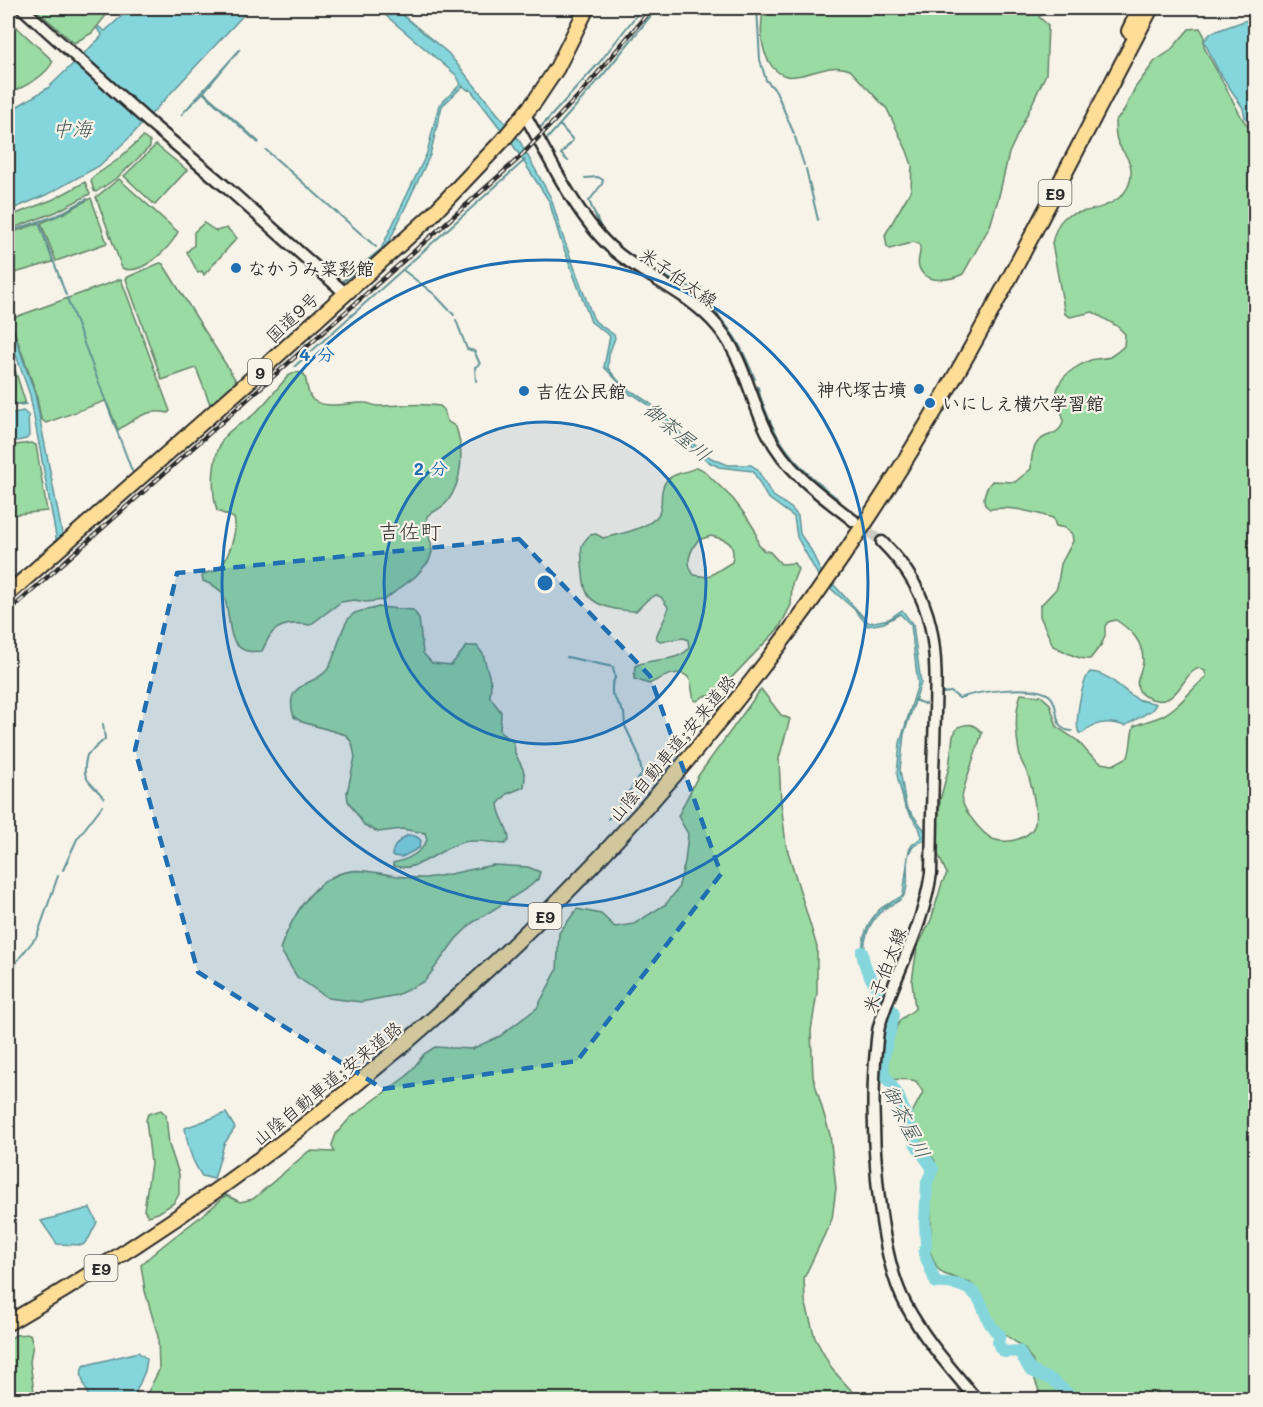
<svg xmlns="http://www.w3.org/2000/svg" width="1263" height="1407" font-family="Mali,'Klee One',sans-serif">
  <rect width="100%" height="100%" fill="#f7f3e8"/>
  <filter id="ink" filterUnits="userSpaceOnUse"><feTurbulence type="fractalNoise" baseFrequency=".0167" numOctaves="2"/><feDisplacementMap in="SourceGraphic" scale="12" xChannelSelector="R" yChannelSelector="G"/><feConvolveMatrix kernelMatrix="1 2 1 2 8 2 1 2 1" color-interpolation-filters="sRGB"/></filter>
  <g filter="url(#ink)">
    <path fill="#9adaa3" stroke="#628267" stroke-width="1.5" fill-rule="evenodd" d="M34 8H112L92 33 74 43Z
      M764 8H1049L1039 17 1048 25 1046 74 1009 153 999 196 990 226 963 274C951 280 925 285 919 267 916 259 923 252 919 244L914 242 890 249 887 247 885 235 911 190 912 165 907 151 887 109 850 70C821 57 787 99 767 58 760 43 760 23 764 8Z
      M8 19 53 61C46 77 23 87 8 94Z
      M1200 28 1204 35V47L1242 118 1250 129 1256 146 1255 1399H1042L1035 1380 1033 1362 1024 1348 1004 1334 995 1325 978 1290 970 1283 944 1274 937 1268 930 1252 931 1219 929 1187 936 1171 935 1161 921 1143 914 1128 912 1113 923 1092 916 1081C906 1077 899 1082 889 1078L885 1068 892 1038 900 1020 915 1009 912 981 917 948 931 920 942 883 947 874 935 848 940 800 949 767 953 736 958 727C969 723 974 723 982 733 978 747 962 788 962 799 963 811 985 838 996 840 1009 844 1031 838 1035 824 1037 811 1033 790 1029 778 1027 771 1022 764 1020 757 1016 737 1014 713 1021 694L1041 696 1050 704 1057 727 1078 741 1089 754 1101 763 1113 765 1128 757C1132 746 1130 737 1134 726 1143 722 1153 720 1162 716 1180 707 1191 689 1206 677L1205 671 1199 668C1182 673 1178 708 1152 699 1147 697 1143 697 1140 692 1133 682 1142 672 1143 661 1143 641 1131 630 1116 620L1108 622 1105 626V636L1101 645 1090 659C1077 660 1065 651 1053 646L1040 616V606L1057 588 1061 564 1073 541 1072 534 1065 528 1056 526 1053 518C1031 512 1013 506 990 509L985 505C982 496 986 488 992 481L1015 482 1031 469C1031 426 1055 442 1062 425 1067 413 1051 399 1059 385 1064 373 1080 364 1091 360 1097 358 1104 359 1110 357 1115 354 1120 350 1124 346L1125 334 1117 326 1093 312 1070 317 1065 314 1052 243C1054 234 1057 224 1064 218 1068 214 1076 213 1081 212 1105 208 1133 199 1131 169 1130 157 1120 150 1117 140 1115 134 1115 127 1115 121L1123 112 1135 88 1155 61 1170 51 1189 29Z
      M143 137 150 142V147L118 177 96 192 94 191 91 181 93 177 116 161Z
      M156 145 187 170 155 205 124 176Z
      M119 179 178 232C170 248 141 277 122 268L96 197Z
      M85 182 90 194 56 212 8 230V217L54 199Z
      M91 198 107 243 56 261 41 223 64 213Z
      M39 223 53 262 8 275V234Z
      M204 223 216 231 227 228 237 238 204 275 202 271 198 273 187 252 194 245V232Z
      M160 263 163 264 235 379 236 382 212 404H210L196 368 162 380 126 279 128 277Z
      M121 279 170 411 168 413C147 408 135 419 118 430L107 403 105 401 46 423 41 419 36 393 10 319Z
      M8 348 25 401V403L8 405Z
      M296 372 304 374C308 382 306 394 313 400 327 410 349 402 365 403 369 403 374 406 379 406 401 406 417 402 440 406L444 410 447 421 456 427C464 451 463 481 447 502 442 508 433 512 427 516L426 525 431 543 432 552 429 561 416 576 384 600 366 602 354 600 341 602 310 625C298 623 281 623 272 633 268 638 265 645 262 651 258 651 251 652 247 651 223 645 233 609 222 593 217 586 210 584 203 581L202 576C207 571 209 573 215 571 228 564 238 530 234 518L217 511C211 490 211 452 227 434 234 426 245 422 253 415 266 403 277 389 288 376Z
      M31 443 36 445 47 511 8 515V446Z
      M697 467 703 470 733 499 746 516 755 530 758 544 763 550 770 552 781 564 794 563 798 569 792 584 791 605 779 628 714 696H704L697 701 694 700C692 693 692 685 690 680 682 665 659 679 649 684L634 679 635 666C651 657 678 663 689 648L688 640 684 638 660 641 656 638C659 626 667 619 668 607L661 597 656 595 647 600 636 611C622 611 597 608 588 595 583 587 583 573 582 563 582 548 578 547 590 535L596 534 603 538C618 535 656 527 660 511 663 500 659 489 667 480 674 472 688 473 697 467ZM711 536C728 540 736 543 732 562L708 577 694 575C685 563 689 553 698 540Z
      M378 607 413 610 419 618 423 653 432 663 451 665 467 646H477L483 654 491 683 490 697 501 712 500 730 502 734 509 738 514 743 515 753 523 769 525 777 524 787 507 794 498 804C499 818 509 827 509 840L505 844C491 843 476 839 463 842 441 847 418 874 393 866V863C407 860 421 853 427 840L425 833 402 829 378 832 364 825 348 801 347 793 355 757 352 743 346 735 302 722 294 717C282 681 315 686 327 670 337 657 340 625 352 615 358 609 370 611 378 607Z
      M761 689 781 715 790 719 779 758 781 802 786 845 817 947V993L811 1031 813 1077 830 1135 836 1188 832 1219 804 1278 805 1301 815 1338 832 1369 859 1399H147L148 1392 159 1370 158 1336 145 1291 141 1265C167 1239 199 1221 226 1195L240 1202 253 1199 309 1151 334 1152 332 1145 336 1134 350 1118 408 1075 424 1054 435 1047 472 1049 500 1036 537 1008 557 970 559 933 577 909 601 914 615 927 634 924 666 904 678 889 685 862 688 834 678 816 698 776Z
      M493 865 528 867 540 872 538 879 529 887 472 923 456 939 425 981 397 995 361 1002 328 998 297 977 280 949C294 912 319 866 365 871 385 873 404 879 425 878 447 876 470 869 493 865Z
      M161 1110 166 1115 169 1145 179 1174V1194L174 1203 158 1213 148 1216 144 1210 151 1163 146 1120 148 1114Z
      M30 1334 33 1344 30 1362 35 1399H8V1341L15 1335Z"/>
    <path fill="#85d6dc" stroke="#619295" stroke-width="1.5" d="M131 8H250L128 139 99 166 48 194 8 211V112L48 88 101 37 102 34 97 29 99 27 105 31Z
      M377 8H394L448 53 519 140 551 198 563 237 593 318 596 322 614 335 615 338 609 354 608 368C615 377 625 390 635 393L662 412 682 435 711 458 728 465H751L757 469 772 495 791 508 798 516 800 534 811 550 820 570 869 623 889 619 902 610 913 625 921 683 904 734 900 770 906 806 925 831V840C921 842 916 844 913 847 901 860 913 883 903 897 899 902 892 904 887 907 867 920 861 944 866 966L863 967C860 947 864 925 879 910 886 904 895 901 903 895L909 850 912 845 922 837 919 827 905 807 897 775 900 743 918 684 911 625 900 614 884 623 868 626 855 610 820 579 797 537 794 517 767 497 753 471 719 467 709 462 680 437 660 413 634 395H631L604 367 610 336 591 322 560 238 549 201 513 145 470 89 468 90 463 86 442 106 430 155 387 246 343 282 342 281 381 249 427 153 439 105 461 84 456 75Z
      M1255 17V135V128L1245 118 1243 108 1218 70 1204 41 1211 33Z
      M240 49 204 92 259 142 258 143 203 93 181 115Z
      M9 319 35 394 63 538 56 544V536L30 395 8 332V320Z
      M23 411 28 415 29 436 26 439 8 443V414Z
      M1090 672C1110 673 1121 690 1137 699 1144 702 1150 701 1156 704L1152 710 1125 726C1110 721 1095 720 1083 733H1079C1074 722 1082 681 1090 672Z
      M408 835C414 835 418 836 421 841L419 848 402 857 392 856C392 846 400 840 408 835Z
      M226 1113 235 1128 224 1144 214 1179 202 1176C191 1160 188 1147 185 1128Z
      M90 1208 97 1222 89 1238 83 1245 57 1244 41 1221Z
      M138 1352 147 1359 145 1371 133 1399H89C87 1389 78 1376 83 1366Z"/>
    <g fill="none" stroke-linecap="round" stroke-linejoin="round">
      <path stroke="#619295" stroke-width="2" d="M757 8 760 60 766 80 776 91 794 134
        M560 125 573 140 561 154 568 161
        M540 128 599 63 642 8
        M795 137 804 165
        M547 139 603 75 657 8
        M266 150 376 247
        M806 169 818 220
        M585 178 598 177 603 180 602 184 589 201 602 230
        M39 222 66 295
        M8 232 58 215 87 199
        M643 264 681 285 701 288
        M403 270 434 294 454 315
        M704 292C710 308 721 318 731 332 742 346 748 363 755 379
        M67 298 132 471
        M456 320 467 349 474 351 480 364 475 367 476 381
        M295 366 525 160
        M758 387C759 394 762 402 765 409 779 448 805 474 837 498
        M8 406 26 404
        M8 582 37 559
        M567 657 613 667 615 678 612 685V694L624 713 625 726 638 753 642 774 608 819
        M943 693 951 692 959 698C977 692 1034 683 1050 696 1061 706 1051 731 1072 731
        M914 700 925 704
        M103 724 105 739 87 755C80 782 90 780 104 798
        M63 870 77 839 102 806
        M8 992 17 961 37 936 58 876"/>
      <path stroke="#85d6dc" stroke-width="12" d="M862 952C865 977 882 993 894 1014L883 1060 884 1074 898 1095 914 1136 915 1143 933 1169 927 1182 925 1222 926 1245 924 1253 936 1283C953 1282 974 1286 981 1303 988 1318 987 1324 1000 1335L998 1342 1000 1348 1005 1352 1019 1351 1030 1370 1052 1380 1076 1400"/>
      <path stroke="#cecbc2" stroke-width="10" stroke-dasharray="10 5" stroke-linecap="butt" d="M857 523 882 542"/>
      <g stroke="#2b2b2b" stroke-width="15">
        <path id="secondary" d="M22 8 149 122 226 187 345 293
          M525 115C549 157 578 220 615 251 648 279 690 293 718 327 744 358 750 399 768 434 788 473 821 495 854 521
          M882 542C945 604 936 664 934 745 932 788 932 830 931 873 923 929 896 971 880 1023 877 1032 877 1041 876 1050 869 1113 876 1251 906 1305 924 1339 952 1370 977 1400"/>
      </g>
      <g stroke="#2b2b2b" stroke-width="18">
        <path id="highway" d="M1129 31 1140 8
          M8 594 248 382 430 217 503 140 535 101 557 68 587 8
          M8 1323C354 1125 652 849 871 514 977 352 1061 178 1151 8"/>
      </g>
      <use href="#secondary" stroke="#f7f3e8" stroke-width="10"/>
      <use href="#highway" stroke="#fedd96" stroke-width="14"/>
      <g stroke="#2b2b2b" stroke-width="4.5">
        <path id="rail" d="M8 612 518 159 582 92 652 8"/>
      </g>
      <use href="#rail" stroke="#f7f3e8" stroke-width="2" stroke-dasharray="7" stroke-linecap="butt"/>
    </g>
  </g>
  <path fill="#1f6fb2" fill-opacity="0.2" stroke="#1f6fb2" stroke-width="4.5" stroke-dasharray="12 8" stroke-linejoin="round" d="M519 539 650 676 721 874 577 1061 383 1089 198 972 135 750 177 573Z"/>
  <circle cx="545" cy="583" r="161" fill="#1f6fb2" fill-opacity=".12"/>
  <g fill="none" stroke="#1f6fb2" stroke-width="3">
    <circle cx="545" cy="583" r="161"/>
    <circle cx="545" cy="583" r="323"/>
  </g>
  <g fill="#1f6fb2" stroke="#f7f3e8" stroke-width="2">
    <circle cx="236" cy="268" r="6"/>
    <circle cx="919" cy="389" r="6"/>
    <circle cx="524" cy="391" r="6"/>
    <circle cx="930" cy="403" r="6"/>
  </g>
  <g text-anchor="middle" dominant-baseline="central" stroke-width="4.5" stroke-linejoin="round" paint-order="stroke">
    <g fill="#f7f3e8" stroke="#686764" stroke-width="1.5">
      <rect x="1038.5" y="180" width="33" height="26" rx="4.5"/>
      <rect x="248" y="359" width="24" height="26" rx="4.5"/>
      <rect x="528.5" y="903" width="33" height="26" rx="4.5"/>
      <rect x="84.5" y="1255" width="33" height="26" rx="4.5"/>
    </g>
    <g font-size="16" font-weight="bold" fill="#2b2b2b">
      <text x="1055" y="193">E9</text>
      <text x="260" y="372">9</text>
      <text x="545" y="916">E9</text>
      <text x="101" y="1268">E9</text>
    </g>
    <g font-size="18" font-weight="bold" fill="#2b2b2b" stroke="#f7f3e8" text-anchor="start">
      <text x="248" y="268">なかうみ菜彩館</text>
      <text x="907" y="389" text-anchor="end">神代塚古墳</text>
      <text x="536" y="391">吉佐公民館</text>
      <text x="942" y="403">いにしえ横穴学習館</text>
    </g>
    <g font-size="18" fill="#2b2b2b" stroke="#f7f3e8">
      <text transform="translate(679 277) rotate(35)">米子伯太線</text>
      <text transform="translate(292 317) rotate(-43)">国道9号</text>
      <text transform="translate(672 748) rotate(-50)">山陰自動車道;安来道路</text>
      <text transform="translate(884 970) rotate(-69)">米子伯太線</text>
      <text transform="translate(327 1083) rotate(-39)">山陰自動車道;安来道路</text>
    </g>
    <g font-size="20" font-style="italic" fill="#425657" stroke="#f7f3e8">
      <text x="72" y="128">中海</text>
      <text transform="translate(678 431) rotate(40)">御茶屋川</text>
      <text transform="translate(907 1121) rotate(63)">御茶屋川</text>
    </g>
    <g font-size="21" fill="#2b2b2b" stroke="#f7f3e8">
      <text x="410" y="530">吉佐町</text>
    </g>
  </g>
  <circle cx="545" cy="583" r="9" fill="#1f6fb2" stroke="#f7f3e8" stroke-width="3"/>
  <g font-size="18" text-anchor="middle" font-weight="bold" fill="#1f6fb2" stroke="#f7f3e8" stroke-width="4.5" stroke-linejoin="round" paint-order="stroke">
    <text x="317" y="361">4 分</text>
    <text x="431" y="475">2 分</text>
  </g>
  <rect width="1263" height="1407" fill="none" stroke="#f7f3e8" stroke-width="30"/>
  <rect x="15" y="15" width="1233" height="1377" fill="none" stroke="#2b2b2b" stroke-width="2" filter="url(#ink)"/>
</svg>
